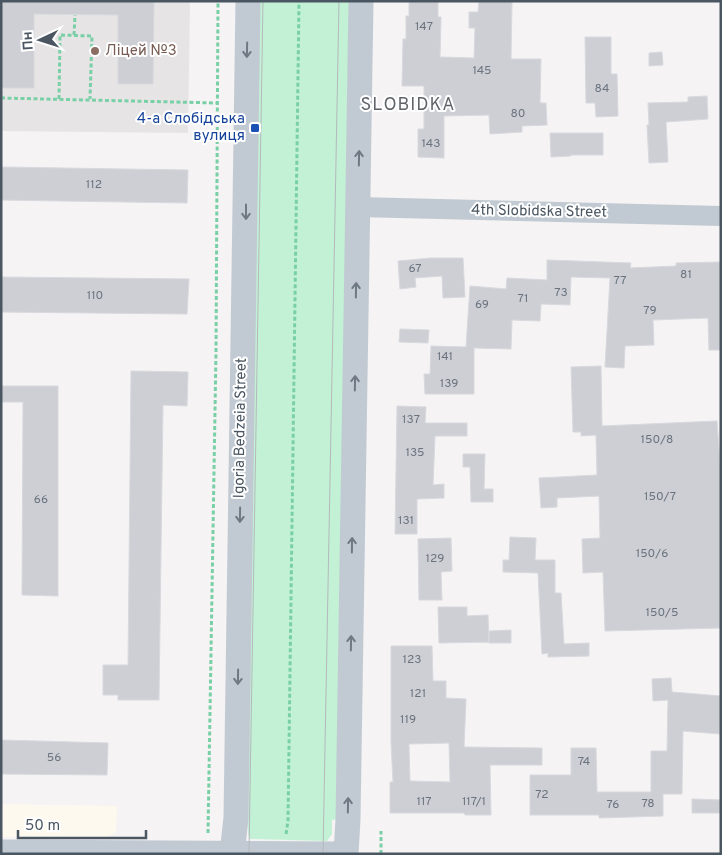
<svg xmlns="http://www.w3.org/2000/svg" width="722" height="855" font-family="Overpass,sans-serif">
  <rect width="100%" height="100%" fill="#f5f3f3"/>
  <path fill="#fdf9ef" d="M1 804 117 806 116 832 103 839 1 837Z"/>
  <path fill="#e6e4e5" d="M1 1H190L188 133 1 131Z"/>
  <path fill="#c3f1d5" d="M258 1H352L338 819 332 820V834L327 841 253 839H250L248 834Z"/>
  <path fill="#cdcfd5" stroke="#d7d9de" fill-rule="evenodd" d="M1 1H154L153 84H118V15L34 14V88H1Z
    M409 1H438V17H441L440 57 474 58 475 28H469V12H478L479 1H512L511 59H541L540 103H546L547 125 522 126V132L490 134 489 115 444 116V158L418 157V129H424V86H402L403 39H406V16H409Z
    M585 37H611V74H617L618 116 596 117 595 103H586Z
    M662 52 663 65 649 66V53Z
    M707 96 708 119 666 122 668 162 649 163 647 125H649L648 103 688 102V97Z
    M550 133H603V155H571V156L551 157Z
    M1 167 188 170 187 203 1 200Z
    M431 258H463L465 297 443 298 442 276 415 278 416 287 400 289 398 261Z
    M547 260 631 263 630 268 676 266V263L721 262V350H709L708 318 653 320 654 345 625 346 624 368 605 367 610 278 571 277 570 305 541 304 540 321 512 320 511 349 474 348V394H425L424 374H430L431 346 466 347 470 286 506 289 507 278 547 280Z
    M1 277 189 279 187 314 1 312Z
    M400 329 429 330 428 343 399 342Z
    M601 366 602 426 717 421 721 478V628L605 631 603 572 583 573 582 539 600 538 599 496 557 498V507L541 508 539 478 597 475 596 435 581 436V432H573L571 367Z
    M131 371 188 372 187 406 163 405 159 700H118V695H103V665H128Z
    M1 386H58V596L22 595 23 402H1Z
    M397 406 426 407 425 423H467V436H435L433 485 444 484V498L417 499V534H395Z
    M463 454H485L484 489H493V502H471L470 467H463Z
    M510 537 536 538 535 560H555V593H561L564 644 589 643V656L548 657V653L542 654 538 573 503 572V560H509Z
    M451 538 452 571 441 572 442 600H419L418 539Z
    M438 607H467V616L488 615 489 642 439 643Z
    M511 630V643H489V631Z
    M391 646H432L433 681H446V698L466 699 464 747 542 748V765H490L491 815H465L464 813H390V782H393L391 742ZM449 743 450 782 410 781 409 744Z
    M671 678 672 692 721 696 720 734 683 731 682 794H663V816L599 818V815H530V775H571V748H596L597 792H651V751H667L668 700 653 701 652 679Z
    M1 740 108 743 107 775 1 774Z
    M692 799 721 800V813H692Z"/>
  <g fill="none" stroke-linecap="round" stroke-linejoin="round">
    <path stroke="#7ad0a6" stroke-width="3" stroke-dasharray="4 2.5" stroke-linecap="butt" d="M74 35 75 15
      M1 98 217 103
      M59 99 60 35 92 36 90 99
      M208 833 216 351 218 1
      M286 834 288 821 299 1
      M381 854V831"/>
    <path stroke="#c1cad2" stroke-width="20" d="M358 207 721 216"/>
    <path stroke="#c1cad2" stroke-width="25" d="M1 852 338 854
      M232 854 236 818 248 1
      M346 854 348 819 361 1"/>
    <path stroke="#b5b8bd" stroke-width="1" d="M249 854 263 1
      M323 854 339 1"/>
  </g>
  <defs><path id="oneway-shaft" d="M-6 0H5M1.5-3L5.5 0L1.5 3" fill="none" stroke-width="1.6" stroke-linecap="round" stroke-linejoin="round" transform="scale(1.25)"/></defs>
  <g stroke="#6e7983">
    <use href="#oneway-shaft" transform="translate(247 50) rotate(91)"/>
    <use href="#oneway-shaft" transform="translate(359 158) rotate(-89)"/>
    <use href="#oneway-shaft" transform="translate(246 212) rotate(90)"/>
    <use href="#oneway-shaft" transform="translate(356 290) rotate(-89)"/>
    <use href="#oneway-shaft" transform="translate(355 383) rotate(-89)"/>
    <use href="#oneway-shaft" transform="translate(240 515) rotate(91)"/>
    <use href="#oneway-shaft" transform="translate(352 545) rotate(-89)"/>
    <use href="#oneway-shaft" transform="translate(351 643) rotate(-89)"/>
    <use href="#oneway-shaft" transform="translate(238 677) rotate(91)"/>
    <use href="#oneway-shaft" transform="translate(348 805) rotate(-89)"/>
  </g>
  <circle fill="#8d6e63" stroke="#fff" stroke-width="2" cx="95" cy="51" r="5"/>
  <rect fill="#1a4fb4" stroke="#fff" stroke-width="2" x="250" y="123" width="10" height="10" rx="2.5"/>
  <g text-anchor="middle" dominant-baseline="central" stroke-width="4" stroke-linejoin="round" paint-order="stroke">
    <g font-size="12" fill="#6b747e">
      <text x="424" y="27">147</text>
      <text x="482" y="71">145</text>
      <text x="602" y="89">84</text>
      <text x="518" y="114">80</text>
      <text x="431" y="144">143</text>
      <text x="94" y="185">112</text>
      <text x="415" y="269">67</text>
      <text x="686" y="275">81</text>
      <text x="620" y="281">77</text>
      <text x="561" y="293">73</text>
      <text x="95" y="296">110</text>
      <text x="523" y="299">71</text>
      <text x="482" y="305">69</text>
      <text x="650" y="311">79</text>
      <text x="445" y="357">141</text>
      <text x="449" y="384">139</text>
      <text x="411" y="420">137</text>
      <text x="657" y="440">150/8</text>
      <text x="415" y="453">135</text>
      <text x="660" y="497">150/7</text>
      <text x="41" y="500">66</text>
      <text x="406" y="521">131</text>
      <text x="652" y="554">150/6</text>
      <text x="435" y="559">129</text>
      <text x="662" y="613">150/5</text>
      <text x="412" y="660">123</text>
      <text x="418" y="694">121</text>
      <text x="408" y="720">119</text>
      <text x="54" y="758">56</text>
      <text x="584" y="762">74</text>
      <text x="542" y="795">72</text>
      <text x="424" y="802">117</text>
      <text x="474" y="802">117/1</text>
      <text x="648" y="804">78</text>
      <text x="613" y="805">76</text>
    </g>
    <g font-size="15" fill="#785e54" stroke="#fff" text-anchor="start">
      <text x="105" y="51">Ліцей №3</text>
    </g>
    <g font-size="15" fill="#164399" stroke="#fff" text-anchor="end">
      <text x="245" y="119">4-а Слобідська<tspan x="245" dy="17">вулиця</tspan></text>
    </g>
    <g font-size="15" fill="#4a5661" stroke="#fff">
      <text transform="translate(539 212) rotate(1)">4th Slobidska Street</text>
      <text transform="translate(241 428) rotate(-89)">Igoria Bedzeia Street</text>
    </g>
    <g font-size="18" letter-spacing="1" fill="#5f6368" stroke="#fff">
      <text x="408" y="105">SLOBIDKA</text>
    </g>
  </g>
  <rect width="722" height="855" fill="none" stroke="#4a5661" stroke-width="5"/>
  <g transform="translate(40 40) rotate(266)" stroke="#ffffff" stroke-width="4" paint-order="stroke">
  <path d="M0-4L9 19L0 12L-9 19Z" fill="#4a5661"/>
  <text y="-8" font-size="14" font-weight="bold" text-anchor="middle" fill="#4a5661">Пн</text>
  </g>
  <path d="M18 830v8h128v-8" fill="none" stroke="#4a5661" stroke-width="2.5"/>
  <text x="25" y="830" font-size="15" fill="#4a5661" stroke="#ffffff" stroke-width="4" paint-order="stroke">50 m</text>
</svg>
